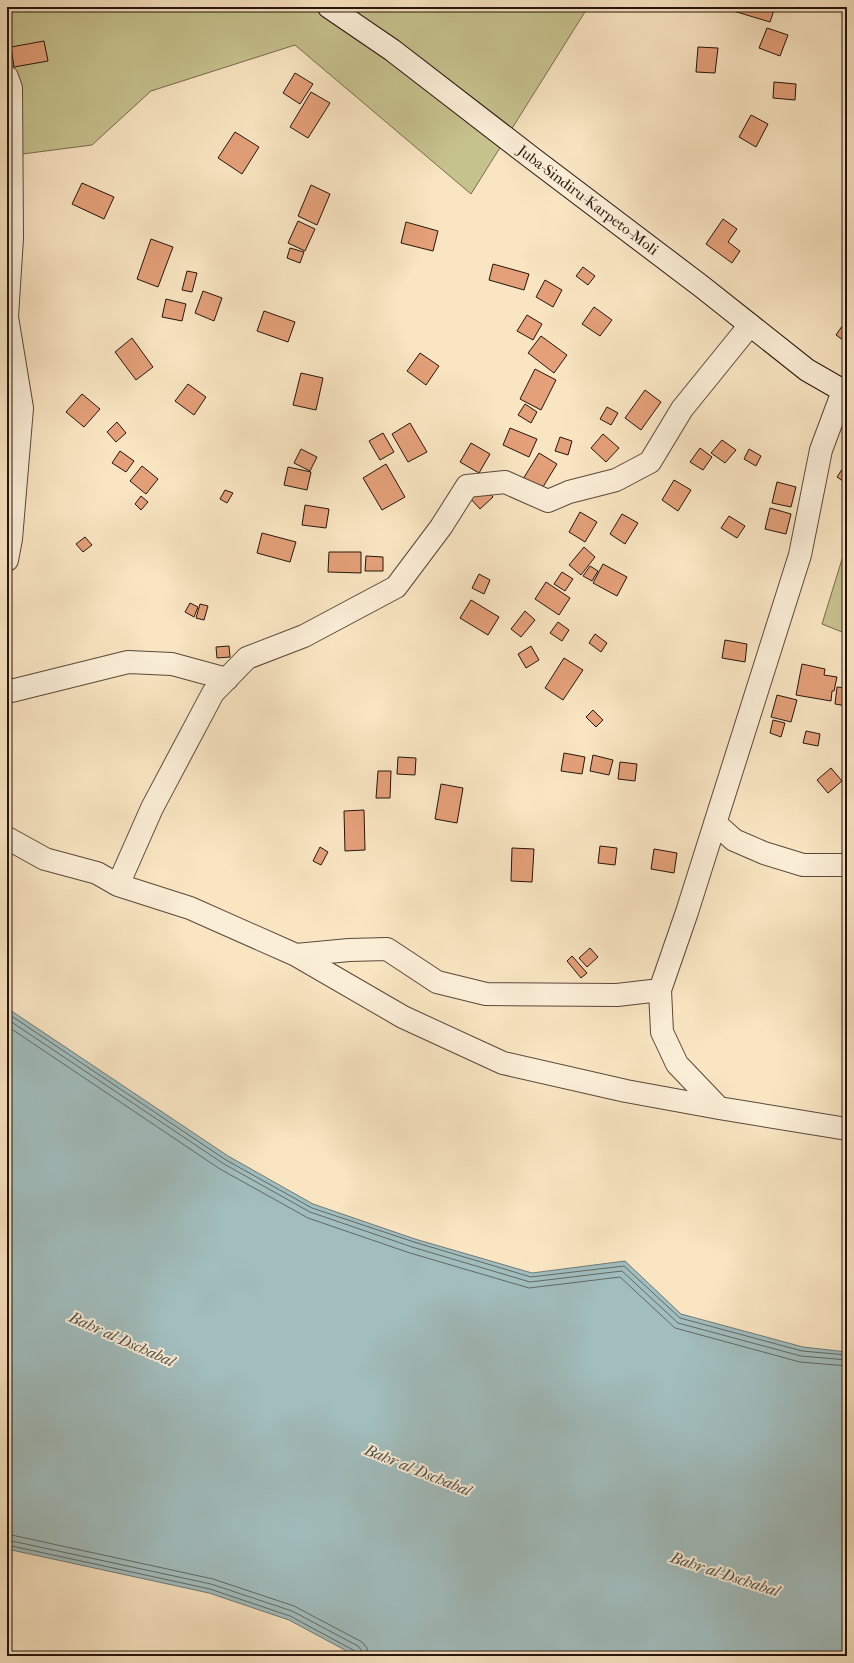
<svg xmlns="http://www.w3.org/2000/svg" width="854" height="1663" font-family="'IM FELL French Canon',serif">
  <rect width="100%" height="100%" fill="#f9e5c2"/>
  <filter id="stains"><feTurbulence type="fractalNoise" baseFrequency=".005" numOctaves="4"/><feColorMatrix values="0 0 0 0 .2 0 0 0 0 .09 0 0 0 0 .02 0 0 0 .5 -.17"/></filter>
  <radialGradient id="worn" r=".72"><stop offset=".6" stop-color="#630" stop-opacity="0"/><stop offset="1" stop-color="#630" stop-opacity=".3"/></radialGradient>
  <path fill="#c6c28e" stroke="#766b4e" d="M7 7H588L471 194 295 45 151 91 92 145 7 156Z
    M847 543V634L822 624Z"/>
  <path fill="#a1bdbd" stroke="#6f7977" d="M7 1008 228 1156 313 1204 415 1239 532 1273 625 1261 681 1314 803 1347 847 1352V1656H356L289 1620 209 1593 7 1549Z"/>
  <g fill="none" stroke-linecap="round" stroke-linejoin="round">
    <path stroke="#636865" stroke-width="1" d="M7 1013 226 1160 312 1208 414 1242 531 1277 624 1266 680 1318 802 1351 847 1355
      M7 1019 224 1164 310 1212 412 1247 530 1282 622 1271 678 1323 801 1356 847 1360
      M7 1026 220 1169 308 1218 410 1253 529 1288 620 1277 675 1328 800 1362 847 1366
      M7 1534 213 1579 294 1606 362 1642 367 1648 368 1656
      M7 1540 211 1584 292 1611 358 1646 362 1651V1656
      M7 1545 210 1589 290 1616 355 1651 357 1656"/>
  </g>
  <path fill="#e4a079" stroke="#25140d" d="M731 7H775L770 22 730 10Z
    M767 28 788 35 780 56 759 48Z
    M44 41 48 61 14 67 11 47Z
    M698 47 718 48 715 73 696 72Z
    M295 73 313 84 300 104 283 93Z
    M774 82 796 84 795 100 773 98Z
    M311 92 330 103 308 138 290 127Z
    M751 115 768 124 756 147 739 137Z
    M235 132 259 147 242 174 218 158Z
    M82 183 114 197 104 219 72 204Z
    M311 185 330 194 317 225 298 216Z
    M723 219 737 229 728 242 740 251 732 263 706 244Z
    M298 221 315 229 305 251 288 243Z
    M406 222 438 231 433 251 401 243Z
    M151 239 173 247 158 287 137 279Z
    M290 248 304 252 300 263 287 258Z
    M493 264 529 274 524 290 489 280Z
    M583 267 595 276 588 285 576 276Z
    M187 271 197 273 192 292 182 290Z
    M545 280 562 290 553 307 536 297Z
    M203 291 222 298 214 321 195 313Z
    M166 299 186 304 182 321 162 317Z
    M594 307 612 320 600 336 582 324Z
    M264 311 295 322 288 342 257 331Z
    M527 315 542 324 533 340 517 331Z
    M847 319V343L836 335Z
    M541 336 567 355 554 373 528 353Z
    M132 338 153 367 136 380 115 352Z
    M420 353 439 366 426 385 407 371Z
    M535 369 556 380 541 410 520 399Z
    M301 373 323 378 316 410 293 405Z
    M188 384 206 397 194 415 175 401Z
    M645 390 661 402 641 430 625 418Z
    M82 394 100 409 84 427 66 412Z
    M525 404 537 412 531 423 518 415Z
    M607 407 618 413 611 425 600 419Z
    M117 422 126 433 116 442 107 432Z
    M410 423 427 452 408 462 392 434Z
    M510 428 537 439 529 457 503 445Z
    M383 433 394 452 380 460 369 441Z
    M603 434 619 448 606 462 591 448Z
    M560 437 572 441 568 455 555 451Z
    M722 440 736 450 725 463 711 453Z
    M471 443 490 454 479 473 460 462Z
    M700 448 712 457 703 470 690 462Z
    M301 449 317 457 310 471 294 463Z
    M749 449 761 456 756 466 744 459Z
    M120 451 134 461 126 472 112 463Z
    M539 453 557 464 538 495 520 484Z
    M386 464 405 497 382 510 363 478Z
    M142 466 158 479 146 494 130 481Z
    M288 467 311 472 307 490 284 485Z
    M843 468 847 471 846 483 837 477Z
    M674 480 691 490 678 511 662 500Z
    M777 482 796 487 791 507 772 503Z
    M483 486 493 497 480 509 470 498Z
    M225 490 233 493 227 503 220 499Z
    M141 496 148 502 141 510 135 504Z
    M305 505 329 509 326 528 302 525Z
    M770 508 791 514 786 534 765 529Z
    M580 512 597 522 585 542 569 532Z
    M622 514 638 523 625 544 610 534Z
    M729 516 745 526 737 538 721 528Z
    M262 533 296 542 290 562 257 553Z
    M85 537 92 545 83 552 76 544Z
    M584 547 595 557 581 575 569 565Z
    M329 552H361V573L328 572Z
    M366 556 383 557V571H365Z
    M603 564 627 577 617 596 593 583Z
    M590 566 598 571 592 581 583 576Z
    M562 572 573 579 565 591 554 584Z
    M479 574 490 580 484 594 472 588Z
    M546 582 570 598 559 615 535 599Z
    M471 600 499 617 488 635 460 618Z
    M190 603 198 607 194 617 185 612Z
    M200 604 208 606 204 620 196 618Z
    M525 611 535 620 521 637 511 629Z
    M558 622 569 630 562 641 550 633Z
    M595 634 607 643 601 652 589 643Z
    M725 640 747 644 745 662 722 658Z
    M229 646 230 657 217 658 216 647Z
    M531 646 539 660 526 668 518 654Z
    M564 658 583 670 563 700 545 688Z
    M802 664 825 669 824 675 837 677 834 691H832L831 701 796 695Z
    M837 687 847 688V706L835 704Z
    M777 695 797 700 791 722 771 717Z
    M593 710 603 720 596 727 586 717Z
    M773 720 785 723 781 737 770 733Z
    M806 731 820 734 818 746 803 743Z
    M564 753 585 757 582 774 561 771Z
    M593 755 613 760 609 775 590 771Z
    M398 757 416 758 415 775 397 774Z
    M620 762 637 764 635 781 618 779Z
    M831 768 842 781 828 793 817 780Z
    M378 771H391L390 798H376Z
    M441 784 463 788 457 823 435 819Z
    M364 810 365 850 345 851 344 811Z
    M600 846 617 848 615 865 598 863Z
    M320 847 328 852 321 865 313 861Z
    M512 848 534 849 532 882 511 881Z
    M654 849 677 853 674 873 651 869Z
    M590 948 598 957 587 967 579 958Z
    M572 956 587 973 581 978 567 961Z"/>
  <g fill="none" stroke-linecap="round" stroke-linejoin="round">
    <g stroke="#5a483a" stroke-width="24">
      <path id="minor" d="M7 77 11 88 12 238 7 317 22 408 11 539 7 560
        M7 692 128 662 172 664 227 679
        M715 823 734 840 764 853 803 865H847
        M7 838 45 859 97 873 118 885 190 908 296 955 403 1017 503 1063 626 1091 719 1108 847 1129
        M118 885 152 808 213 693 247 658 304 636 396 587 441 527 467 486 505 482 548 501 569 492 616 480 650 462 682 409 750 325
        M296 955 349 950 387 949 437 982 486 994 617 995 660 990
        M719 1108 677 1064 662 1032 660 990 687 912 800 555 821 450 843 391"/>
    </g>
    <g stroke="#25140d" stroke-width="24">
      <path id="secondary" d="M329 7 392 50 532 158 701 286 807 370 847 393"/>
    </g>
    <use href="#minor" stroke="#fbeed7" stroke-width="22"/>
    <use href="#secondary" stroke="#fbeed7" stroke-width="22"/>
  </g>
  <g text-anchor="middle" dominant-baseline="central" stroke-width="4" stroke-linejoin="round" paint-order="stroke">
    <g font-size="15" fill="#25140d" stroke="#fbeed7">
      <text transform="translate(588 200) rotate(37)">Juba-Sindiru-Karpeto-Moli</text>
    </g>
    <g font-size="16" font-style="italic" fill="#504f4b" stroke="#fbeed7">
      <text transform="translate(122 1339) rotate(24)">Bahr al-Dschabal</text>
      <text transform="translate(418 1470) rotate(22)">Bahr al-Dschabal</text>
      <text transform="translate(725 1574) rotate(18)">Bahr al-Dschabal</text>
    </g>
  </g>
  <rect width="854" height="1663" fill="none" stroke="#f9e5c2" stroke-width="24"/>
  <rect x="8" y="8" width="838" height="1647" fill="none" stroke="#25140d" stroke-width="2"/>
  <rect x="12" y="12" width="830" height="1639" fill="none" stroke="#25140d"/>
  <rect width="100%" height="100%" filter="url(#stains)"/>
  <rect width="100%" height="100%" fill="url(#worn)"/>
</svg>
